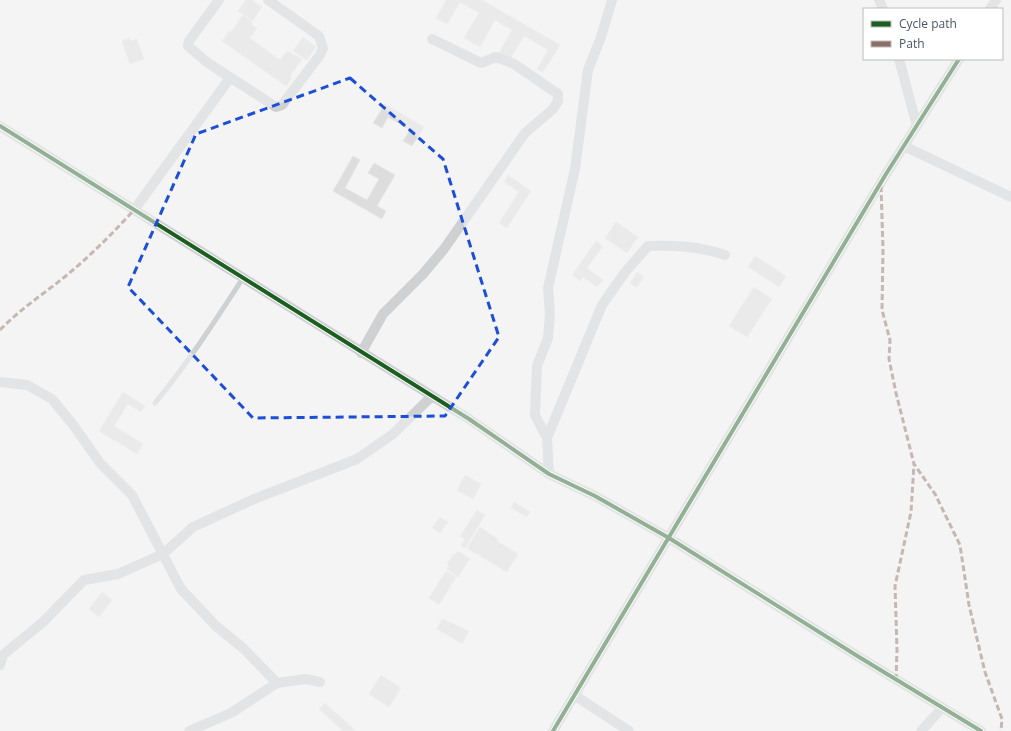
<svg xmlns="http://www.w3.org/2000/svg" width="1011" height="731" font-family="'Open Sans',sans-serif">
  <rect width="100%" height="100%" fill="#f4f4f4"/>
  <path fill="#ddddde" stroke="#e5e6e7" d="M246 0H252L262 7 253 21 238 11Z
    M446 0H482L560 45 543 72 537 69 548 50 524 36 510 59 499 53 512 30 495 20 480 47 464 38 479 13 460 2 447 24 436 18Z
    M243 15 252 22V25L257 28 250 38 280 60 287 51 302 59 290 76 292 78 286 86 222 41 229 31 231 32Z
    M303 37 316 47 307 60 293 51Z
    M129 38 131 41 137 39 144 59 130 64 122 41Z
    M385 104 424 127 412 146 403 141 410 130 388 117 382 128 373 123Z
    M353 156 360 160 345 188 367 200 379 179 368 173 374 163 395 175 377 206 386 211 382 219 333 191Z
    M508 175 531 191 507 228 499 223 519 192 504 182Z
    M616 222 638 237 627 253 605 238Z
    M596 241 603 246 587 268 603 280 597 287 583 277 580 281 572 275Z
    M755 256 786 276 779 287 748 267Z
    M637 272 644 277 636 288 630 283Z
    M754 287 772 299 747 337 729 326Z
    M123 392 145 406 141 412 128 404 114 426 143 444 137 454 99 431Z
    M465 475 481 484 473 499 457 490Z
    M514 502 530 512 527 517 511 508Z
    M477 510 485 515 465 548 461 546 465 539 460 536Z
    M440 517 448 522 440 533 432 528Z
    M480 527 498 539 497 541 518 554 507 572 467 548Z
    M458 551 470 559 458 577 447 569 449 566 447 564 454 554 455 555Z
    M446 571 456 577 439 605 429 598Z
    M102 592 112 600 99 617 89 609Z
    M442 619 469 631 462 644 437 629Z
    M381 675 401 688 389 707 369 694Z
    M325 703 356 731H343L319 709Z"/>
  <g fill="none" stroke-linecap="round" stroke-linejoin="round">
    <path stroke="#ced0d2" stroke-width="5" d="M155 403C188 363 215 321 243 278"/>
    <path stroke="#ced0d2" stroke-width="10" d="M219 0 189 41 188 46 208 63 276 107 282 105 320 55 323 48 319 36 268 0
      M879 0 883 9
      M990 9 996 0
      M899 59 917 126
      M0 126 469 419 549 474 595 496 669 538 859 657 981 731
      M904 146 1011 197
      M134 210 230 78
      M361 353 383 314 423 274 444 249 525 133 553 109 558 101V94L514 64 496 57 481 63 432 39
      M0 382 27 385 52 399 74 426 100 463 132 495 181 589 216 626 243 648 277 683
      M547 438 602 305 626 271 648 246C675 245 698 246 725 255
      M549 474 547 438 535 415 537 366 548 338 550 314 548 288 575 169 588 70 601 37 612 0
      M0 665 3 655 43 622 84 580 118 574 163 554 193 527 252 500 357 459 393 434 432 396
      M574 695 629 731
      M189 731 231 713 277 683 305 679 320 682
      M553 731 886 174 959 59
      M921 731 942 708"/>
    <path stroke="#8d6e63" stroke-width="3" stroke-dasharray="6 3" stroke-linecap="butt" d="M881 186 883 249 882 310 890 340 889 359 896 393 914 464 935 494 960 545 969 605 985 672 1002 719 1001 731
      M0 330C20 309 45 293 67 275 91 255 113 233 134 210
      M896 680 897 650 895 586 911 512 914 464"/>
    <g stroke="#fff" stroke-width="6">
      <path id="cycleway" d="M0 126 469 419 549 474 595 496 669 538 859 657 981 731
        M553 731 886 174 959 59"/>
    </g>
    <use href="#cycleway" stroke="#1b5e20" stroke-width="4"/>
  </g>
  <path d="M0 0H1011V731H0ZM350 78 443 159 499 337 445 416 253 418 128 287 196 134Z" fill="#f4f4f4" fill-opacity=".55" fill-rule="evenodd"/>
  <path fill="none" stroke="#1d4ed8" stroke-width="3" stroke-dasharray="8 5" stroke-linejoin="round" d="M350 78 443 159 499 337 445 416 253 418 128 287 196 134Z"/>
  <rect x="863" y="8" width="140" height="52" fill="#ffffff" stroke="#b7bbc0"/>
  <rect x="871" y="21" width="20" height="6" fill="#1b5e20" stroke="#b7bbc0"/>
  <text x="899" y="28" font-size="12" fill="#4a5661">Cycle path</text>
  <rect x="871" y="41" width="20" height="6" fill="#8d6e63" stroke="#b7bbc0"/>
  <text x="899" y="48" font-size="12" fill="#4a5661">Path</text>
</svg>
